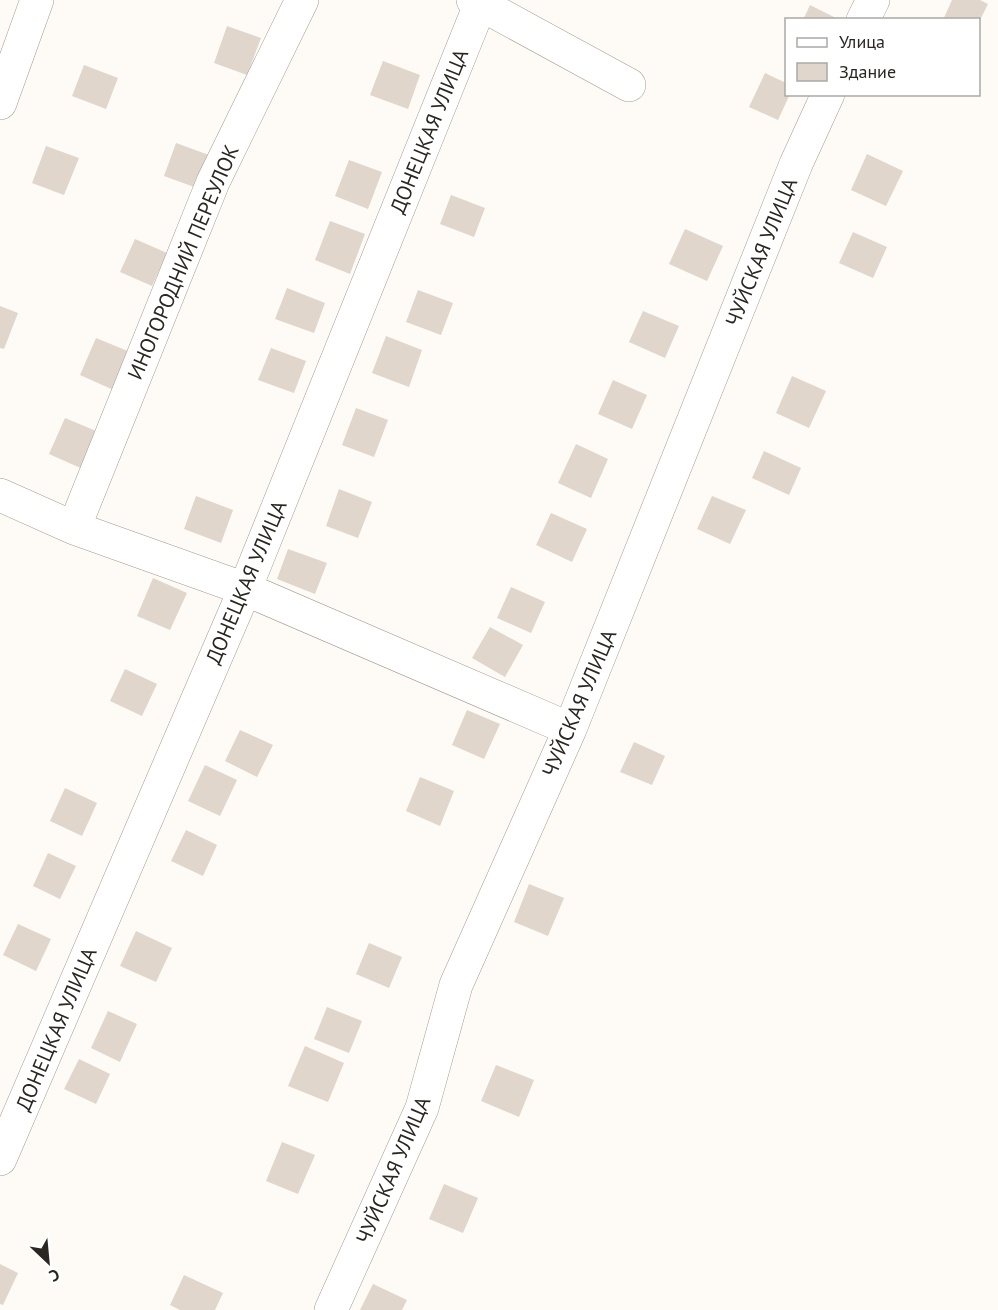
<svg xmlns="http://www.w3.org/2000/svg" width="998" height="1310" font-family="'PT Sans',sans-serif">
  <rect width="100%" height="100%" fill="#fefaf6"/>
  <path fill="#e0d6cb" d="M952 0H980L988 4 978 24V20H943Z
    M810 5 840 20H803Z
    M227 26 261 38 247 75 214 63Z
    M383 61 420 75 408 109 370 95Z
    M84 65 118 78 106 109 72 96Z
    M765 73 786 83V94H790L778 120 749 107Z
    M176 143 209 155 197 188 164 176Z
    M46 146 79 158 64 195 32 183Z
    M867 154 903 171 886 206 851 190Z
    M349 160 382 172 368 209 335 196Z
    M451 195 485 208 474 237 440 224Z
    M330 221 365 234 350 274 315 260Z
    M685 229 723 246 707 281 669 264Z
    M853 232 887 247 873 278 839 263Z
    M135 239 167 253 152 286 120 272Z
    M287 288 325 303 314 333 275 319Z
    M418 290 453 303 441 335 406 322Z
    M0 306 18 313 4 349 0 348Z
    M643 311 679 326 665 358 629 342Z
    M386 336 422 350 409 387 372 373Z
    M96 338 135 354 118 392 80 375Z
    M271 348 306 361 294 393 258 380Z
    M792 376 826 391 809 428 776 413Z
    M613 380 647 395 632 429 598 414Z
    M356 408 388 420 374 457 342 445Z
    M65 418 101 433 85 470 49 454Z
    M576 444 608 459 591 498 558 483Z
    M764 451 801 468 789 495 752 478Z
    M339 489 372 502 358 538 326 526Z
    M196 496 233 510 221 543 184 529Z
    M712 496 746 510 730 544 697 529Z
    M551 513 587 529 572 562 536 545Z
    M288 549 327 563 315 594 277 579Z
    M153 578 187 593 170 630 137 616Z
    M511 587 545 602 531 633 497 618Z
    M490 627 523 645 505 677 472 658Z
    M125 669 157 684 142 716 110 701Z
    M467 710 500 724 484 759 452 745Z
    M240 730 273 745 257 777 225 761Z
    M634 742 665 756 652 785 620 772Z
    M205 765 237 780 220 816 188 801Z
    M420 777 454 791 440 826 406 811Z
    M65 788 97 803 82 836 50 821Z
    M186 830 217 845 203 876 171 861Z
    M48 853 76 866 60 899 33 886Z
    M529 884 564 898 548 936 514 922Z
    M18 924 51 939 36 971 3 955Z
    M136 931 172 948 156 982 120 966Z
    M369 943 402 957 389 988 356 974Z
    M327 1007 362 1021 349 1053 314 1039Z
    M108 1011 137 1024 120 1062 91 1048Z
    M305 1046 344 1063 328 1102 288 1086Z
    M79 1059 110 1074 96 1104 64 1089Z
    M496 1065 534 1080 519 1117 481 1101Z
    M282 1142 315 1155 298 1194 266 1181Z
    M444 1184 478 1198 463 1233 429 1219Z
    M0 1264 18 1273 3 1305 0 1304Z
    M184 1275 223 1293 215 1310H180L170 1305Z
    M373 1284 407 1300 402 1310H360Z"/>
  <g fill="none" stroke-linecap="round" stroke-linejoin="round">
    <g stroke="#a59c91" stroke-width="34">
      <path id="minor" d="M473 0 629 85
        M863 20 873 0
        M0 103 37 0
        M0 495 74 528 245 589 570 729
        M74 528 213 182 302 0
        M0 1159 245 589 482 0
        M331 1310 422 1108 456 985 570 729 796 164 828 94"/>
    </g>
    <use href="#minor" stroke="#fff" stroke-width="33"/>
  </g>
  <g text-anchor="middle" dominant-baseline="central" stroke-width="6" stroke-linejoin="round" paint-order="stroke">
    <g font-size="21" fill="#2a2723" stroke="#fff">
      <text transform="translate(429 131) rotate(-68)">ДОНЕЦКАЯ УЛИЦА</text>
      <text transform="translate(761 252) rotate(-68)">ЧУЙСКАЯ УЛИЦА</text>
      <text transform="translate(183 262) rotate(-67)">ИНОГОРОДНИЙ ПЕРЕУЛОК</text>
      <text transform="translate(246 582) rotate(-67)">ДОНЕЦКАЯ УЛИЦА</text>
      <text transform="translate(579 703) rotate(-67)">ЧУЙСКАЯ УЛИЦА</text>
      <text transform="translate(56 1029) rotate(-67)">ДОНЕЦКАЯ УЛИЦА</text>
      <text transform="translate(393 1170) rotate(-67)">ЧУЙСКАЯ УЛИЦА</text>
    </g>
  </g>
  <rect x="785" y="18" width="195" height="78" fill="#ffffff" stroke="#aaa9a7" stroke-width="1.5"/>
  <rect x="797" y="38" width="30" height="9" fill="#ffffff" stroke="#aaa9a7" stroke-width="1.5"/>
  <text x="839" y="48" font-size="18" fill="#2a2723">Улица</text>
  <rect x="797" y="63" width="30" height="18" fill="#e0d6cb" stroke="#aaa9a7" stroke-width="1.5"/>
  <text x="839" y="78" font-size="18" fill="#2a2723">Здание</text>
  <g transform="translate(48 1262) rotate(154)" stroke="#ffffff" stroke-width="4.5" paint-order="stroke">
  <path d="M0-4.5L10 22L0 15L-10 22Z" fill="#2a2723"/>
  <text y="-9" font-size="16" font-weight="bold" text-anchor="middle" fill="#2a2723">С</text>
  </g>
</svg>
